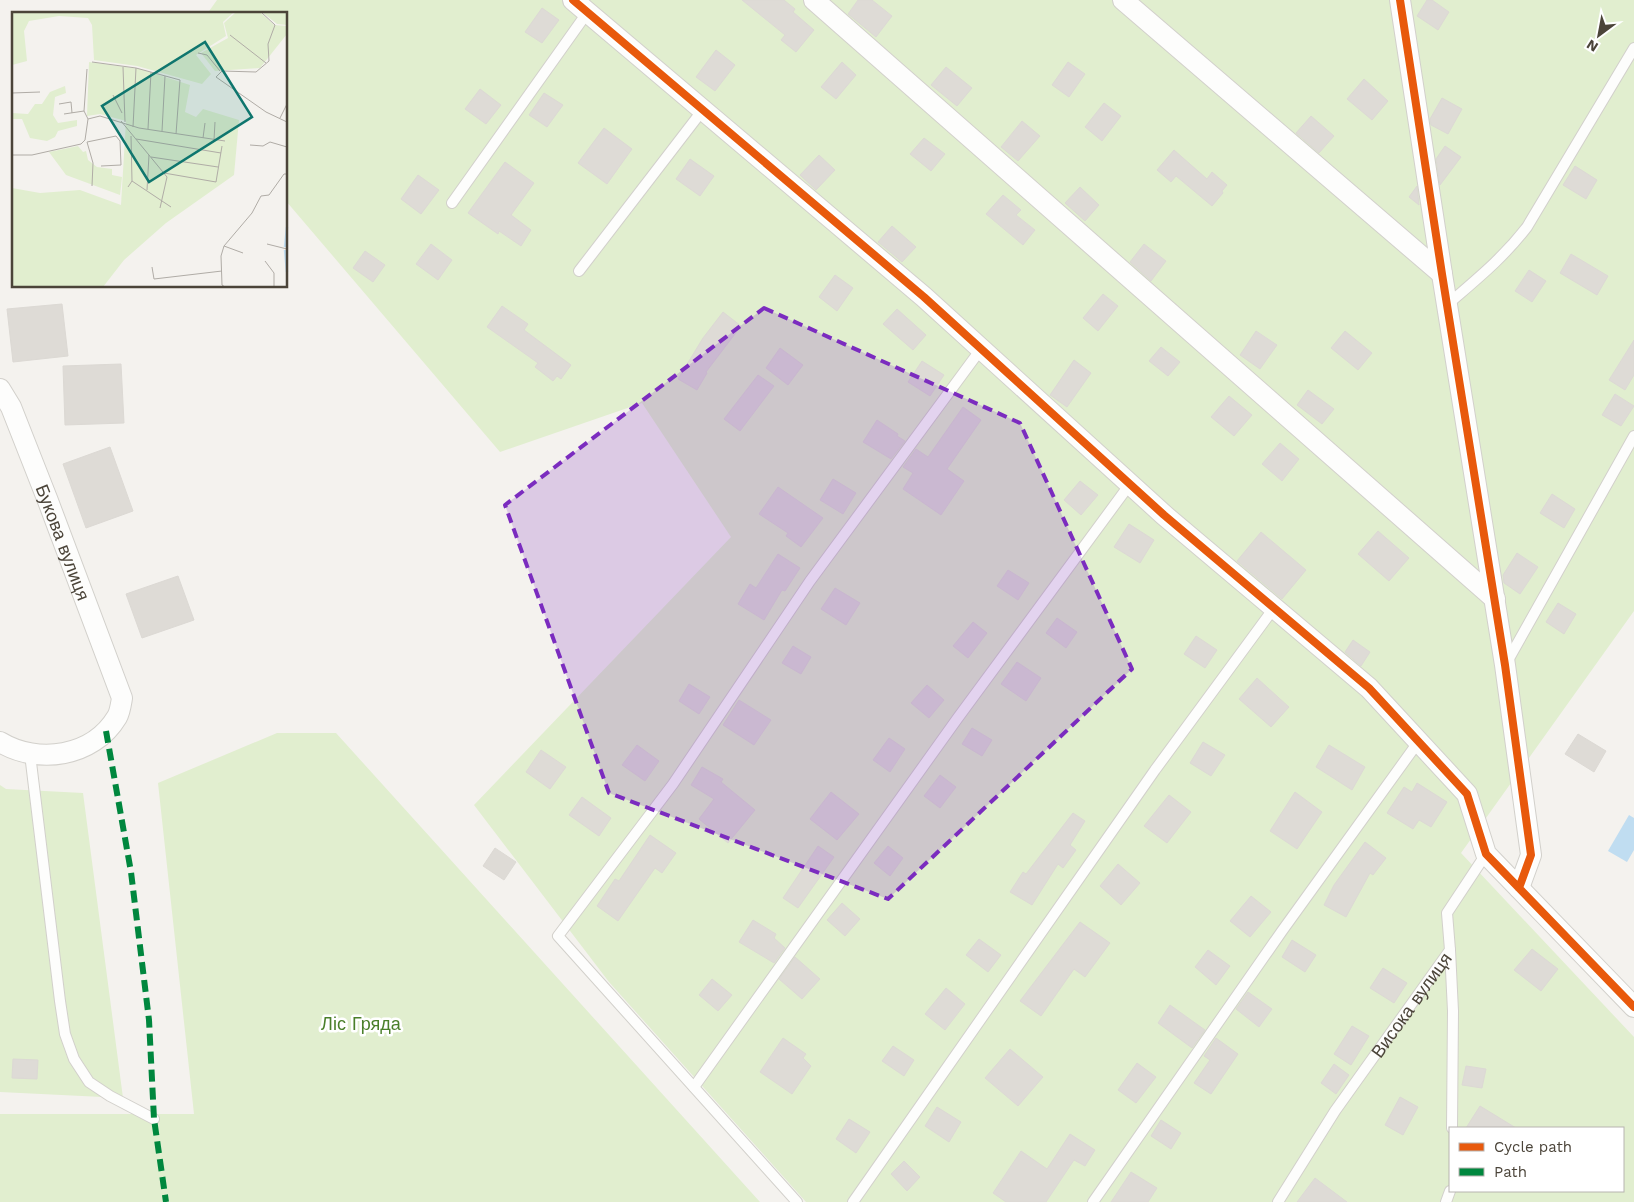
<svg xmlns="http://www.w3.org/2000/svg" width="1634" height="1202" font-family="'Work Sans',sans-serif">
  <rect width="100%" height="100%" fill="#f4f2ee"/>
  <path fill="#e1eecf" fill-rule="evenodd" d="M217 0H1634V611L1461 853 1634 1037V1202H806L609 982 474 805 731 537 642 403 500 452 286 201V14H207ZM1450 1128H1623V1191H1450Z
    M277 733H336L760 1202H0V1114H194L158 783Z
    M0 785 6 789 83 793 123 1098 0 1092Z"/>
  <path fill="#c0ddf1" d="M1629 815 1634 818V850L1627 862 1608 851Z"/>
  <path fill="#dedbd6" stroke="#dcd9d4" d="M742 0H784L795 9 793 12 814 30 796 52 781 40 785 35Z
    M858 0H872L892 16 876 37 848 14Z
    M1427 0H1432L1449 12 1438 30 1417 16Z
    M542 8 559 20 542 43 525 32Z
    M716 50 735 65 715 91 696 77Z
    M842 62 856 75 836 99 821 87Z
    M1068 62 1085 74 1069 97 1052 85Z
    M946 67 972 88 957 106 931 85Z
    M1364 79 1388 101 1372 120 1347 99Z
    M480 89 501 105 486 124 465 109Z
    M544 93 563 105 547 127 529 115Z
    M1442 98 1462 109 1448 134 1431 125 1430 119Z
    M1104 103 1121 116 1102 141 1085 127Z
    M1311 116 1334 136 1319 153 1296 133Z
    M1022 121 1040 136 1018 161 1001 147Z
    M604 128 632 149 607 184 578 163Z
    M924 138 945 154 931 171 910 154Z
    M1445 146 1461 157 1440 185 1436 159Z
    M1174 150 1207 179 1212 172 1227 185 1222 191 1223 193 1212 206 1176 176 1171 182 1157 170Z
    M819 155 835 170 816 190 800 175Z
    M690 159 714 176 700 196 676 179Z
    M505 162 534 183 511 215 531 230 521 246 499 231 498 234 468 213Z
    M1575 166 1597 180 1586 199 1563 185Z
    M418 175 439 190 421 214 401 199Z
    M1417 186 1419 205 1409 197Z
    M1080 187 1099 205 1085 221 1065 203Z
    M1003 195 1021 210 1016 215 1035 230 1023 245 986 214Z
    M892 226 916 247 902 262 878 242Z
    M431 244 452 260 438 280 416 264Z
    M1144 244 1166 261 1151 281 1130 262Z
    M365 251 385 265 373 282 353 268Z
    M1571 254 1608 276 1597 295 1560 273Z
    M1529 270 1546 281 1532 302 1515 291Z
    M835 275 853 288 837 311 819 297Z
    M1103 294 1118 306 1098 331 1083 318Z
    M62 304 68 356 13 362 7 309Z
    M502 306 528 324 524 330 571 365 561 379 557 376 553 381 535 367 538 363 487 327Z
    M897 309 926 335 913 350 883 324Z
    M723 312 741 326 706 372 707 373 697 390 678 379 703 338Z
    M1256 331 1277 345 1260 369 1240 355Z
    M1345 331 1372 353 1358 370 1331 348Z
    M1634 340V375L1625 390 1609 380Z
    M1161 347 1180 362 1168 376 1149 361Z
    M780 348 803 365 788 385 766 368Z
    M1074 360 1091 373 1067 407 1050 395Z
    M922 361 944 375 930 396 908 382Z
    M121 364 124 423 65 425 63 366Z
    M758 375 774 386 740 431 724 419Z
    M1308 390 1334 409 1322 424 1297 405Z
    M1615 394 1634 406 1621 426 1602 415Z
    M1229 396 1252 415 1234 436 1211 417Z
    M963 407 981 420 947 469 964 481 941 515 903 489 913 473 903 467 916 449 928 457Z
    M877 420 898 434 897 436 905 441 891 459 863 442Z
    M1280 443 1299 459 1282 481 1262 464Z
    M110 447 133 511 86 528 63 464Z
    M833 479 856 493 843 514 820 500Z
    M1080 481 1098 495 1081 515 1064 500Z
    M778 487 823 518 801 547 786 536 788 533 759 514Z
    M1552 494 1575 509 1564 528 1540 513Z
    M1129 524 1154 540 1140 563 1114 547Z
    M1378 531 1409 558 1389 581 1358 554Z
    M1261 532 1306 570 1282 599 1237 561Z
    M1517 553 1538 567 1520 594 1504 583 1503 575Z
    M778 554 800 568 785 591 782 590 764 620 738 604 750 584 756 588Z
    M1008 570 1029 583 1018 600 997 586Z
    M178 576 194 620 142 638 126 594Z
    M835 588 860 603 846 625 821 609Z
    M1558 603 1576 614 1564 634 1546 622Z
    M1057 618 1077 632 1066 648 1046 633Z
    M973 622 987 633 968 658 953 646Z
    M1196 636 1217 650 1205 668 1184 654Z
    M1353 640 1370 652 1361 666 1345 652Z
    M793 646 811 657 801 674 782 663Z
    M1017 662 1041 678 1026 701 1001 684Z
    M1257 678 1289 707 1271 727 1239 699Z
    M689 684 710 697 699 714 679 701Z
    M927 685 944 700 929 718 911 703Z
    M739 700 771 720 754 745 723 725Z
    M972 728 992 740 982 756 962 744Z
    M1578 734 1606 751 1594 772 1565 754Z
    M889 738 905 749 890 772 873 760Z
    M1203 742 1225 755 1211 776 1190 763Z
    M637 745 659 761 645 781 622 765Z
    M1329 745 1365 767 1352 790 1316 767Z
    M541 750 566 767 550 789 526 772Z
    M702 767 723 779 721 782 755 810 728 843 699 819 714 799 691 785Z
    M940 775 956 787 940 808 924 796Z
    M1417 783 1447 802 1431 827 1419 820 1413 829 1387 813 1404 787 1412 792Z
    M831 792 859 814 837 840 810 819Z
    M1295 792 1322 812 1297 849 1270 831Z
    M1169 795 1191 812 1167 843 1144 826Z
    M582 797 611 818 599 836 569 815Z
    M1073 813 1085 821 1070 845 1076 850 1063 868 1058 864 1032 905 1010 892 1023 872 1026 874Z
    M650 835 676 853 662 873 655 868 618 921 597 906 615 879 619 881Z
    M1365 842 1386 858 1373 875 1370 873 1346 917 1324 905 1334 885Z
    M818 846 834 857 798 908 783 898Z
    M888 846 903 858 890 876 874 863Z
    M495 848 516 862 504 880 483 866Z
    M1118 864 1140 883 1121 905 1100 886Z
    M1251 896 1271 912 1250 937 1230 921Z
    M842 903 860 919 845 936 827 920Z
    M753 920 776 934 774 938 785 948 774 963 739 942Z
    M1080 922 1110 943 1085 977 1074 969 1041 1016 1020 1001Z
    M979 939 1001 955 988 972 966 955Z
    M1292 940 1316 955 1305 972 1282 957Z
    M1532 949 1558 969 1541 991 1514 970Z
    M1208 950 1230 966 1216 985 1195 967Z
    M795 957 820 979 802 999 779 979Z
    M1383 968 1407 983 1394 1003 1370 988Z
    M712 979 732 995 718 1011 699 995Z
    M946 988 965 1004 945 1030 925 1014Z
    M1248 992 1272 1009 1259 1027 1236 1009Z
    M1170 1005 1205 1030 1192 1048 1158 1023Z
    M1352 1026 1369 1036 1351 1065 1334 1054Z
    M783 1038 806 1054 803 1058 811 1066 792 1094 760 1072Z
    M1216 1038 1238 1054 1211 1094 1194 1083 1210 1060 1204 1056Z
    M893 1046 914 1060 904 1076 882 1061Z
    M1010 1049 1043 1077 1018 1106 985 1078Z
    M13 1059 38 1060 37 1079 12 1078Z
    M1137 1063 1156 1077 1136 1103 1118 1090Z
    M1334 1064 1349 1075 1336 1094 1321 1083Z
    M1466 1066 1486 1069 1482 1088 1462 1085Z
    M1400 1097 1418 1107 1403 1135 1385 1125Z
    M1480 1106 1516 1128H1466Z
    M937 1107 961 1122 949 1142 925 1126Z
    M849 1119 870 1132 856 1153 836 1139Z
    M1161 1120 1181 1133 1171 1149 1151 1136Z
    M1070 1134 1095 1150 1085 1166 1074 1160 1046 1202H1006L993 1193 1021 1151 1047 1169Z
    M904 1161 920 1177 907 1191 891 1174Z
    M1131 1172 1157 1188 1148 1202H1111Z
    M1315 1178 1347 1202H1297Z"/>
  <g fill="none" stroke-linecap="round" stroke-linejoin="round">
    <g stroke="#d2d0cb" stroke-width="12">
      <g id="lane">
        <path d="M452 203 587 13"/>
        <path d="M579 271 702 111"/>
        <path d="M1448 304C1478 278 1503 258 1527 227L1634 48"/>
        <path d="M1507 662 1634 436"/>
        <path d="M30 754 60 1001 65 1034 74 1059 89 1082 110 1096 154 1119"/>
        <path d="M1450 950 1453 1011 1452 1128"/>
        <path d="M694 1087 957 719 1130 484"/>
        <path d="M797 1202 558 936 673 784 810 581 981 349"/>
        <path d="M853 1202 1155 770 1274 608"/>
        <path d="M1093 1202 1282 931 1419 741"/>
        <path id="s1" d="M1278 1202 1335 1111 1450 950 1447 913 1486 854"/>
        <path d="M1446 1202 1450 1191"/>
      </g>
    </g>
    <g stroke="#d2d0cb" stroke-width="22">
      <g id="street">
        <path d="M573 0 924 297 1164 515 1369 688 1467 794 1486 854 1634 1007"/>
        <path d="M814 0 1495 599"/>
        <path d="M1123 0 1442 274"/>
        <path d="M1400 0 1442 274 1505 665 1531 855 1519 888"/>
        <path id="s2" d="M0 389 11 407 48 501 122 698C121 704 120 712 117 717 93 757 38 765 0 742"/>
      </g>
    </g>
    <use href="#lane" stroke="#fdfdfc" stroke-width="10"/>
    <use href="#street" stroke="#fdfdfc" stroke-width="20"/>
    <path stroke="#00873e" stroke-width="6" stroke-dasharray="12 6" stroke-linecap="butt" d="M106 731 131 872 149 1020 154 1119 166 1202"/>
    <g stroke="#fff" stroke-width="11">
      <path id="cycleway" d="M573 0 924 297 1164 515 1369 688 1467 794 1486 854 1634 1007
        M1400 0 1442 274 1505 665 1531 855 1519 888"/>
    </g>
    <use href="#cycleway" stroke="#e8590c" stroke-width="8"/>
  </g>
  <path fill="#7b2cbf" fill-opacity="0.2" stroke="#7b2cbf" stroke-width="4" stroke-dasharray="10 6" stroke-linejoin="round" d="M764 308 1020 423 1132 669 888 899 609 793 505 505Z"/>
  <g text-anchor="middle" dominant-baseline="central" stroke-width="5" stroke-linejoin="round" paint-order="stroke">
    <g font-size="18" fill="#4b4439" stroke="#fff">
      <text stroke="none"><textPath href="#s2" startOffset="166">Букова вулиця</textPath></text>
      <text stroke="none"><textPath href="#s1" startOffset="238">Висока вулиця</textPath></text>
    </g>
    <g font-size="18" fill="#4a7f2a" stroke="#fff">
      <text x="361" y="1023">Ліс Гряда</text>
    </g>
  </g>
  <g transform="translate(12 12)">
    <rect width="275" height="275" fill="#f4f2ee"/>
    <path d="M0 0H222L211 10 214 24 184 43 199 62 190 72 125 54 82 48 80 13 76 6 47 4 17 9 12 19 15 49 0 53ZM224 0H248L262 13 275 14V22L248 56 203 59 189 41 216 26 212 11ZM250 0H275V13L265 12ZM77 50 128 57 178 73 173 100 184 105 191 97 227 108 222 163 154 211 112 248 91 275H0V176L28 181 68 178 109 193 114 109 88 102 75 104ZM53 74 54 81 43 85 41 103 46 111 65 108V114L46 119 43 125 35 129 18 126 10 107H0V101L16 102 23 92H30L38 80ZM66 134 71 140 74 139 76 148 85 155 100 157V163L110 165 108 183 54 163 37 140Z" fill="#e1eecf"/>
    <path fill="none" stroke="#c0ddf1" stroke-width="2.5" d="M273 235 275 215M273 238 275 260"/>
    <path fill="none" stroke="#b0aca6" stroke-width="1" d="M249 0 263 13 256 32 257 49 244 60 210 59 204 65 254 100 275 110M218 23 254 51M186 41 195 43 208 59M80 50 124 56 168 68 164 122M111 55 113 110M75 57 72 99 76 107M0 81 28 80M101 83 110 101M47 92 59 90 60 101M52 102 72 99M268 106 275 92M109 109 155 165 148 196M121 115 124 56M136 117 139 60M150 119 153 64M191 126 193 111M124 127 209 141M202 128 203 110M258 130 275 135M238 133 251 134 258 130M0 143H20L69 132 73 128 76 107 88 104 127 116 213 129M139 145 206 155M152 161 204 170 210 134M120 169 159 195M80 174 81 151 75 130 104 124 108 129 109 153 89 154M116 175 120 169 119 124M135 178 137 143M255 232 275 237M212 234 231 241M253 249 262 261V275M140 255 142 267 210 259M213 275 210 273 209 244 212 234 240 201 249 184 257 183 272 162H275"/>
    <path fill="#0f766e" fill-opacity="0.15" stroke="#0f766e" stroke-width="2.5" d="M193 30 240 105 137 170 90 94Z"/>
    <rect width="275" height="275" fill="none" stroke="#4b4439" stroke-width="2.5"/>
  </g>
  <rect x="1449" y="1127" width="175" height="65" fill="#ffffff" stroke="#b7b4b0"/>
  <rect x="1459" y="1143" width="25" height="8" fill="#e8590c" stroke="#b7b4b0"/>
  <text x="1494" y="1152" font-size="15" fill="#4b4439">Cycle path</text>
  <rect x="1459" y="1168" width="25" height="8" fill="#00873e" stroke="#b7b4b0"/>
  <text x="1494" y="1177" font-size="15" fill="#4b4439">Path</text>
  <g transform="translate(1599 35) rotate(212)" stroke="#ffffff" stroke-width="4" paint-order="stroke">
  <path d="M0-4L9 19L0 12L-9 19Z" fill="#4b4439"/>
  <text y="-8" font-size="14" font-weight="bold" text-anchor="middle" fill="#4b4439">N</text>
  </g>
</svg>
